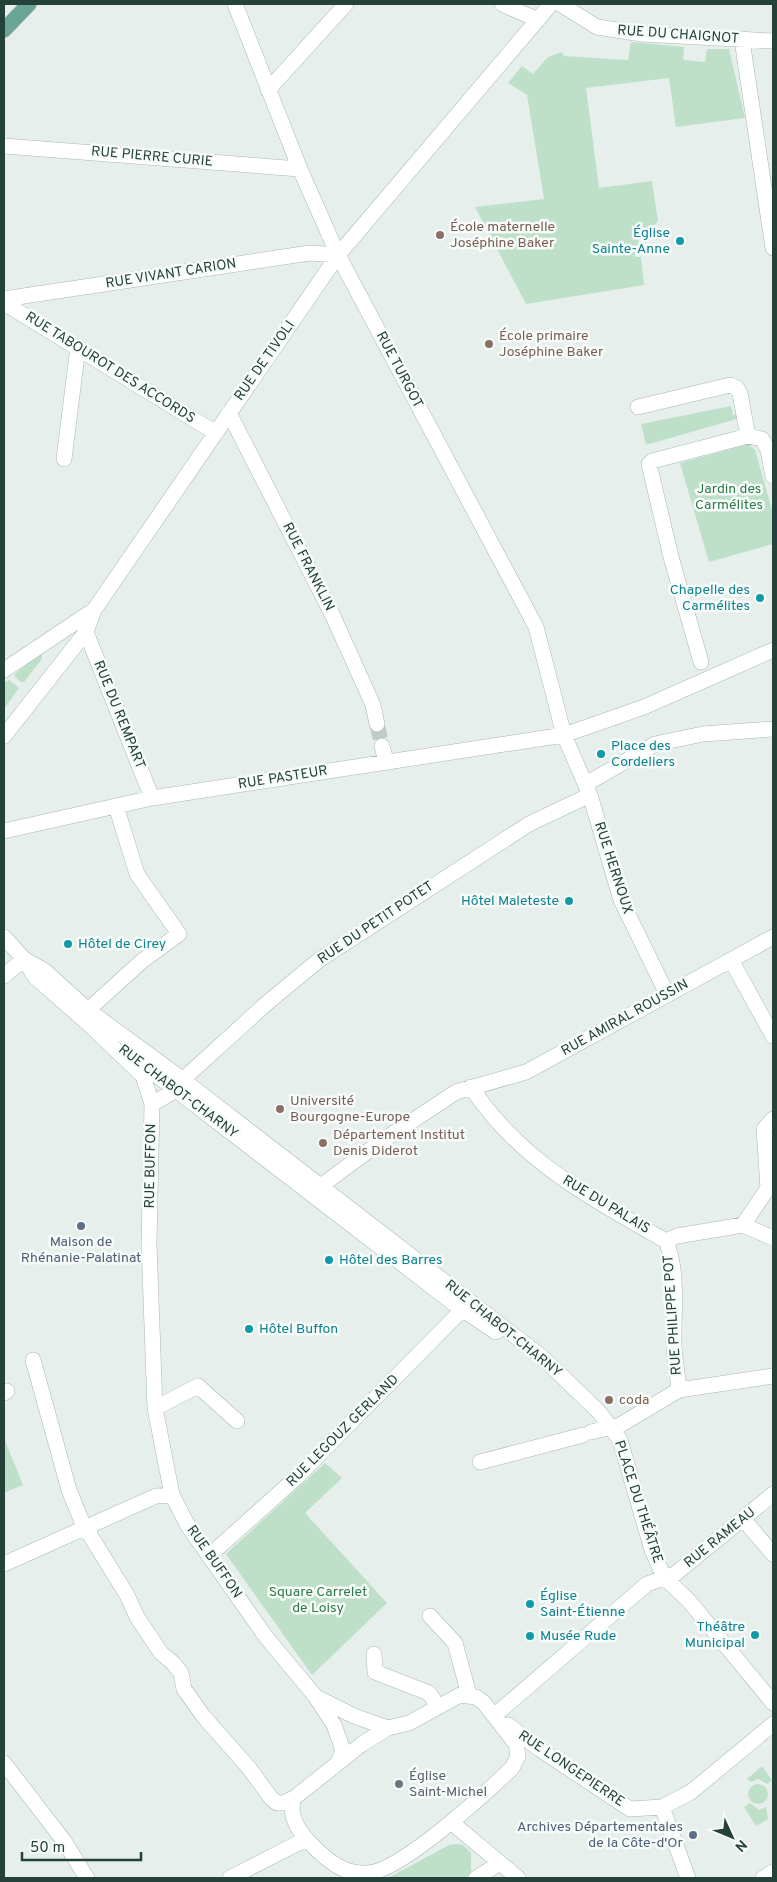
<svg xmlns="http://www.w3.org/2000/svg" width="777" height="1882" font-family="Overpass,sans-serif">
  <rect width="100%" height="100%" fill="#e6efeb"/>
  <path fill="#bfe0c8" d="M631 42 684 47 683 60 705 62 707 49H729L745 118 676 127 669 78 586 88 599 188 652 181 658 221 648 233 638 234 639 248 635 249V257H641L644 285 526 304 475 207 544 199 527 95 508 83 522 66 533 74 548 57 562 52 564 56 628 60Z
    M731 406 733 415 739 414 740 418 646 445 641 424Z
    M749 444 755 450 773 513V544L709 562 680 463Z
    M38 655H42V659L24 682H21L15 677V674Z
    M9 680 19 688 4 709V683Z
    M4 1438 23 1485 4 1493Z
    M325 1463 342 1478 305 1513 387 1603 312 1675 226 1554Z
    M762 1766 772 1780 767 1784 758 1779 751 1782 747 1779Z
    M748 1794a10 10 0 1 1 20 0a10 10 0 1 1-20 0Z
    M750 1803 759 1810 766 1807 768 1819 756 1826 744 1807Z
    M456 1844 463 1845 471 1853V1874L465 1878H388L449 1845Z"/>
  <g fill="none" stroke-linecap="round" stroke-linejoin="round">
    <path stroke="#bfccc8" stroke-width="15" stroke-dasharray="15 8" stroke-linecap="butt" d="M377 724 382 746"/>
    <g stroke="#a8b8b2" stroke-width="16">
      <path id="minor" d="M235 4 300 169 338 255 536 627 564 735 590 795 621 900 667 994
        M502 4 538 20
        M560 4 597 27 642 34 773 41
        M742 40 773 248
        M268 90 346 4
        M4 146 300 169
        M4 299 310 253 338 255
        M4 303 216 433
        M638 407 730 385 737 388 740 394 748 436
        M229 413 332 614 373 705 377 724
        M64 459 78 347
        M86 632 152 798
        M701 662 671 557 649 464 652 461 748 436 762 439 768 450 773 476
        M4 670 94 610
        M4 736 86 632 94 610 338 255 551 4
        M382 746 386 761
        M586 784 655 744 703 734 773 729
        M4 831 152 798 564 735 644 707 773 650
        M4 937 24 959 35 977 99 1033
        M24 959 45 971 88 1010 178 1076 542 1357 599 1412 620 1440 652 1550 664 1577 689 1601 773 1703
        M731 960 773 1036
        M4 976 24 959
        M88 1010 142 961 179 934 137 874 116 806
        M93 1028 143 1076 152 1104 149 1244 155 1408 172 1495 188 1526 266 1637 315 1696 334 1725 343 1750 338 1763
        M138 1061 453 1303 496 1332
        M471 1087C520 1161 591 1198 666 1241
        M152 1104 176 1090 190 1073 267 1003 319 960 529 824 590 795
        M314 1191 379 1143 456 1092 526 1072 773 937
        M743 1225 768 1188 764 1129 773 1119
        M666 1241C679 1273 673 1313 674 1347 675 1361 678 1376 679 1390
        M666 1241 677 1236 743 1225 773 1238
        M33 1360 69 1490 82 1522 127 1595 137 1617 161 1653 173 1663 181 1673 184 1689 204 1717 249 1768 271 1798 277 1803H283L294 1798
        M4 1393 7 1391
        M155 1408 198 1386 237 1421
        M591 1432 620 1425 679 1390 773 1376
        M480 1462 583 1435
        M743 1519 773 1554
        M209 1556 297 1477 470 1302
        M4 1564 156 1496 172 1495
        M430 1616 455 1643 469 1695
        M374 1654 375 1672 429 1693 438 1706
        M460 1695 476 1697 484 1703 516 1744 518 1756 512 1768C487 1792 401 1871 368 1873 344 1875 328 1861 312 1845 300 1833 287 1816 294 1798L362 1744 388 1728 409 1723Z
        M316 1697 354 1716 388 1728
        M495 1715 647 1584 675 1574 773 1494
        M508 1725 538 1748 630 1809 662 1807 691 1792 773 1724
        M4 1763 64 1841 87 1878
        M662 1807 688 1878
        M451 1822 518 1878
        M230 1878 306 1839
        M476 1878 500 1863
        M763 1878 773 1872"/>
    </g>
    <g stroke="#c2cac8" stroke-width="16">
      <path id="major" d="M4 30 29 4"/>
    </g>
    <use href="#minor" stroke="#fff" stroke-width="15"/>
    <use href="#major" stroke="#6aa596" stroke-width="15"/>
  </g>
  <g fill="#8d6e63" stroke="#f7fbf9" stroke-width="2">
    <circle cx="440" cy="235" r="5"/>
    <circle cx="489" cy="344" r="5"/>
    <circle cx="280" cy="1109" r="5"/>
    <circle cx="323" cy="1143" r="5"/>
    <circle cx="609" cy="1400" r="5"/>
  </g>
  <g fill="#0f9aa8" stroke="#f7fbf9" stroke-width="2">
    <circle cx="680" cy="241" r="5"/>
    <circle cx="760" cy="598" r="5"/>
    <circle cx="601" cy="754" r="5"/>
    <circle cx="569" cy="901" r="5"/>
    <circle cx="68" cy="944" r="5"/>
    <circle cx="329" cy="1260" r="5"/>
    <circle cx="249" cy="1329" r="5"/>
    <circle cx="530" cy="1604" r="5"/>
    <circle cx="755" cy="1635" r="5"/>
    <circle cx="530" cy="1636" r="5"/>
  </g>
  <g fill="#5c6f8a" stroke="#f7fbf9" stroke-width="2">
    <circle cx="81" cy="1226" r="5"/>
    <circle cx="693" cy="1835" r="5"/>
  </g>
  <circle fill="#6b7280" stroke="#f7fbf9" stroke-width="2" cx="399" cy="1784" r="5"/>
  <g text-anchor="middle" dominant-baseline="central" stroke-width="5" stroke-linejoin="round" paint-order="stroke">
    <g font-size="14" fill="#24423a" stroke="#f7fbf9">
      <text transform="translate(678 35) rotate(4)">RUE DU CHAIGNOT</text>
      <text transform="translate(152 157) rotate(5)">RUE PIERRE CURIE</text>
      <text transform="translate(171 274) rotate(-9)">RUE VIVANT CARION</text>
      <text transform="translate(265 361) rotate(-55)">RUE DE TIVOLI</text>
      <text transform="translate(110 368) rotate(32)">RUE TABOUROT DES ACCORDS</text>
      <text transform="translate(399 370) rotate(62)">RUE TURGOT</text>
      <text transform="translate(308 567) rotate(63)">RUE FRANKLIN</text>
      <text transform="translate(119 715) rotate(68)">RUE DU REMPART</text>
      <text transform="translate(283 778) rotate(-9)">RUE PASTEUR</text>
      <text transform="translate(613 868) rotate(72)">RUE HERNOUX</text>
      <text transform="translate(376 923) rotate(-34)">RUE DU PETIT POTET</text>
      <text transform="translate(625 1018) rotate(-29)">RUE AMIRAL ROUSSIN</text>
      <text transform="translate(178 1092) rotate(37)">RUE CHABOT-CHARNY</text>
      <text transform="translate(151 1166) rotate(-89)">RUE BUFFON</text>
      <text transform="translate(606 1205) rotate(31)">RUE DU PALAIS</text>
      <text transform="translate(673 1315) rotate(-94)">RUE PHILIPPE POT</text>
      <text transform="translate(503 1329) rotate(39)">RUE CHABOT-CHARNY</text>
      <text transform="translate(343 1431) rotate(-45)">RUE LEGOUZ GERLAND</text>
      <text transform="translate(638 1502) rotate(72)">PLACE DU THÉÂTRE</text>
      <text transform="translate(720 1538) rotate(-39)">RUE RAMEAU</text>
      <text transform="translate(214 1562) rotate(55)">RUE BUFFON</text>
      <text transform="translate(571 1769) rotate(34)">RUE LONGEPIERRE</text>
    </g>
    <g font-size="14" fill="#785e54" stroke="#f7fbf9" text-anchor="start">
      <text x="450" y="227">École maternelle<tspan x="450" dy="16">Joséphine Baker</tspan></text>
      <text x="499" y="336">École primaire<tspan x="499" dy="16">Joséphine Baker</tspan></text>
      <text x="290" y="1101">Université<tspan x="290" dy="16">Bourgogne-Europe</tspan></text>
      <text x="333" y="1135">Département Institut<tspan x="333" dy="16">Denis Diderot</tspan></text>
      <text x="619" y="1400">coda</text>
    </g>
    <g font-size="14" fill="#0d838f" stroke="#f7fbf9" text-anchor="start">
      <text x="670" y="233" text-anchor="end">Église<tspan x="670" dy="16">Sainte-Anne</tspan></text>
      <text x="750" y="590" text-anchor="end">Chapelle des<tspan x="750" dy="16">Carmélites</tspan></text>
      <text x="611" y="746">Place des<tspan x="611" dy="16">Cordeliers</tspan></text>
      <text x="559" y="901" text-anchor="end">Hôtel Maleteste</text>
      <text x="78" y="944">Hôtel de Cirey</text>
      <text x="339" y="1260">Hôtel des Barres</text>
      <text x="259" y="1329">Hôtel Buffon</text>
      <text x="540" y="1596">Église<tspan x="540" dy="16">Saint-Étienne</tspan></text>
      <text x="745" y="1627" text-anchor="end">Théâtre<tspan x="745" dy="16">Municipal</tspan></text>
      <text x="540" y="1636">Musée Rude</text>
    </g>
    <g font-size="14" fill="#2d7a4b" stroke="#f7fbf9">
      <text x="729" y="489">Jardin des<tspan x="729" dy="16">Carmélites</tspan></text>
      <text x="318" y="1592">Square Carrelet<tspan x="318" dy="16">de Loisy</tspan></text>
    </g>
    <g font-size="14" fill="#4e5e75" stroke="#f7fbf9">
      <text x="81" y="1242">Maison de<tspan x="81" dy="16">Rhénanie-Palatinat</tspan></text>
      <text x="683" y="1827" text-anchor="end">Archives Départementales<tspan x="683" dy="16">de la Côte-d'Or</tspan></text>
    </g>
    <g font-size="14" fill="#5b616d" stroke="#f7fbf9" text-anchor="start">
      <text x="409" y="1776">Église<tspan x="409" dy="16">Saint-Michel</tspan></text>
    </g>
  </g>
  <rect width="777" height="1882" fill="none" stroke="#24423a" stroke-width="10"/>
  <g transform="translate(732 1837) rotate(134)" stroke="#f7fbf9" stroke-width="4" paint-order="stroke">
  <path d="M0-4L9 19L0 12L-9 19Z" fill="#24423a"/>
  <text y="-8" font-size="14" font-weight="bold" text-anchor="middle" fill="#24423a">N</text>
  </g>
  <path d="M22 1852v8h119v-8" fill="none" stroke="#24423a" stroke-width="2.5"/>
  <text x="30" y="1852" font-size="15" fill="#24423a" stroke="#f7fbf9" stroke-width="4" paint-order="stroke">50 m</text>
</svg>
